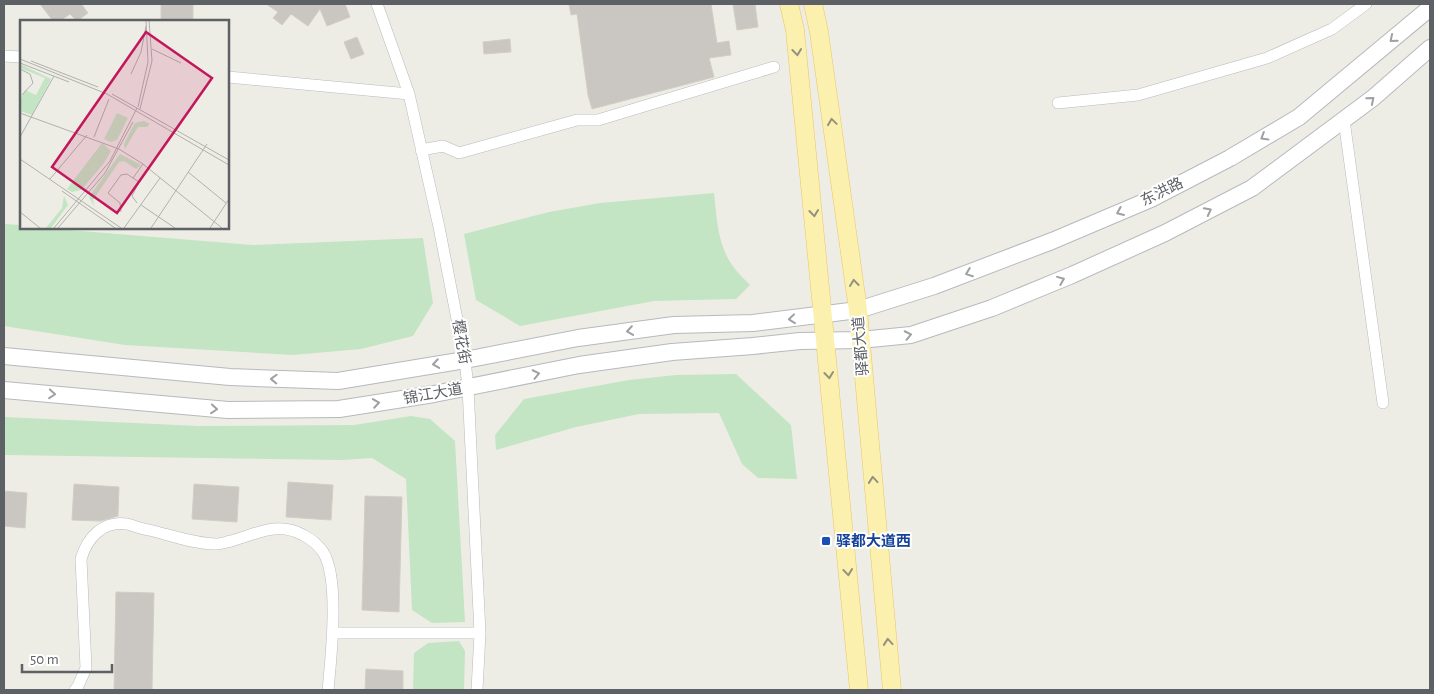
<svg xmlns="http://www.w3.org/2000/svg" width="1434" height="694" font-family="'Alegreya Sans','Noto Sans SC',sans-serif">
  <rect width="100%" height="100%" fill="#eeede5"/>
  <path fill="#c3e5c3" d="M714 193C717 218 717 243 732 265 737 272 744 279 750 285L736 299 654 301 520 326 476 300 464 234 549 212 600 203Z
    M4 224 21 225V228H44L253 245 423 238 433 303 413 336 361 349 293 355 125 345 4 326Z
    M736 374 791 425 797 479 758 478 742 464 719 413 639 414 576 427 496 450 495 435 524 399 629 380 676 375Z
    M411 416 430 419 455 441 465 622 432 623 412 610 406 479 372 458 342 460 4 455V417L199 426 354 425Z
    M459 641 465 651 464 690H413L414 653 428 643Z"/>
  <path fill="#cac7c2" stroke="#d3cec4" d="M40 4H84L82 5 88 13 77 21 70 14 60 21H53Z
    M161 4H193V21H161Z
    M266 4H345L350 17 327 26 320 9 308 26 291 14 282 25 273 18 278 12Z
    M569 4H711L717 43 729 41 731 55 709 58 714 77 592 109 588 95 577 14 571 15Z
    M733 4H755L758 27 737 30Z
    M357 37 364 54 351 59 344 42Z
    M510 39 511 52 484 54 483 42Z
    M288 482 333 485 331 520 286 517Z
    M74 484 119 487 118 516 100 521 72 520Z
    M194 484 239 487 237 522 192 519Z
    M4 491 27 493 25 528 4 526Z
    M365 496 402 497 399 612 362 610Z
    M116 592 154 593 152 690H114Z
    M366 669 403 671V690H365Z"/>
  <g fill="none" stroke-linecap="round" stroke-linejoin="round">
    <g stroke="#b7babe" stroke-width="12">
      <path id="street" d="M377 4 409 94 439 227 465 360 468 388 480 633 477 690
        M4 56 21 57
        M228 77 409 94
        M1058 103 1138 95 1267 58 1332 29 1366 4
        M1344 120 1383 403
        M421 150 443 146 459 153 577 120H598L774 67
        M332 633H480
        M75 690 78 686 86 668 81 559C87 538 103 520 127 524 135 526 142 529 149 530 170 535 195 544 216 544 221 544 226 542 231 541 256 534 278 521 303 535 311 539 318 545 323 552 340 578 331 658 328 690"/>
    </g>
    <g stroke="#b6b9be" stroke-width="18">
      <path id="secondary" d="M4 356 230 377 338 381 465 360 578 338 674 325 753 323 858 310 934 286 1052 241 1151 199 1230 158 1299 117 1430 8
        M4 390 228 410 339 409 434 394 579 365 672 352 753 346 800 341 860 340 911 335 992 308 1072 275 1165 233 1252 188 1373 98 1430 48"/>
    </g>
    <g stroke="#ebc662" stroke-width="19">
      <path id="primary" d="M789 4 795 30 859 690
        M813 4 819 32 858 310 892 690"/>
    </g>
    <use href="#street" stroke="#fff" stroke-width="11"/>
    <use href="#secondary" stroke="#fff" stroke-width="16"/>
    <use href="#primary" stroke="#fbf0ae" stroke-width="18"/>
  </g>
  <defs><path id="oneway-chevron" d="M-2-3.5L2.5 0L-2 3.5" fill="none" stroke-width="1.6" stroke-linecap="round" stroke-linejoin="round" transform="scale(1.25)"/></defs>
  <g stroke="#9ea0a3">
    <use href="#oneway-chevron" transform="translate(1393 39) rotate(140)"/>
    <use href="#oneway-chevron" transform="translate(1371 100) rotate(-39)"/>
    <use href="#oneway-chevron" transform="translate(1264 137) rotate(149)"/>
    <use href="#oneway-chevron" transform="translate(1208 211) rotate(-27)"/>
    <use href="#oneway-chevron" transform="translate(1120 212) rotate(157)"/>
    <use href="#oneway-chevron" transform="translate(969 273) rotate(159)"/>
    <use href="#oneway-chevron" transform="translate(1061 280) rotate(-22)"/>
    <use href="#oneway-chevron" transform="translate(792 319) rotate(174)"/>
    <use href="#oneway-chevron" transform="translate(630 331) rotate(172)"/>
    <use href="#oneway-chevron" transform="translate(908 335) rotate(-12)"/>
    <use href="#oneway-chevron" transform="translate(436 364) rotate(171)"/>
    <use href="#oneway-chevron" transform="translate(536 374) rotate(-12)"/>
    <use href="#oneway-chevron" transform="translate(274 379) rotate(-178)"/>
    <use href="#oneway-chevron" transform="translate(52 394) rotate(5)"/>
    <use href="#oneway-chevron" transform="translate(376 403) rotate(-9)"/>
    <use href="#oneway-chevron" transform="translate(214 409) rotate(5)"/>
  </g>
  <g stroke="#94927f">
    <use href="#oneway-chevron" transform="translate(797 52) rotate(84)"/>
    <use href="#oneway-chevron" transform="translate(832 122) rotate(-98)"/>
    <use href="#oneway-chevron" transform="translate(814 213) rotate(84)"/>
    <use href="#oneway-chevron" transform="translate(854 283) rotate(-97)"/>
    <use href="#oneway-chevron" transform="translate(829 375) rotate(84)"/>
    <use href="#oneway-chevron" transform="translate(873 480) rotate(-95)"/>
    <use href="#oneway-chevron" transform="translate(848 572) rotate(84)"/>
    <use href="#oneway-chevron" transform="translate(888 642) rotate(-95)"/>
  </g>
  <rect fill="#1a4fb4" stroke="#fff" stroke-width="2" x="821" y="536" width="10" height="10" rx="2.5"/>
  <g text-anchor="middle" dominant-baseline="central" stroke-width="4" stroke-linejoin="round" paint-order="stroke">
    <g font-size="15" fill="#5d6065" stroke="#fff">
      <text transform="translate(1162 192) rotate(-26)">东洪路</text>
      <text transform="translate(461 342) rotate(80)">樱花街</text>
      <text transform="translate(861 346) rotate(-95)">驿都大道</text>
      <text transform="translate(433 394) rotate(-10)">锦江大道</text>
    </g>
    <g font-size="15" font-weight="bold" fill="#164399" stroke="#fff" text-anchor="start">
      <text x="836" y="541">驿都大道西</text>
    </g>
  </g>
  <g transform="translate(20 20)">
    <rect width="209" height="209" fill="#eeede5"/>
    <path d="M0 44 31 59 12 95 0 91V80L5 70 16 75 25 58 0 48ZM97 93 108 98 97 120 91 122 84 119ZM124 101 130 104 127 107H118L105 129 104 124 112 108 115 103ZM82 123 91 131 84 143 61 170 52 172 47 169ZM100 134 121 145 116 149 104 141 99 142 73 180 74 186 69 177ZM44 176 48 185 31 208H26L42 188Z" fill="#c3e5c3"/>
    <path fill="none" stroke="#b0b1ae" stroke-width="1" d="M132 29 161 43M0 39 87 74 209 145M11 41 78 67M0 43 49 62M0 49 10 54 13 63 2 75M111 54 121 32 126 6M92 74 209 140M118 87 128 42 126 0M120 89 132 41 129 0M0 93 99 129 123 144 202 208M0 117 34 56M74 117 89 79M0 139 101 208M168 152 206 183M113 158 123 144M30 159 67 115M42 171 95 208M121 185 155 208M0 192 20 208M101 192 100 183 88 173 101 155 107 154 119 162 112 176 117 183M34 208 90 141 117 88M38 208 85 153 113 102M104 208 140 158M131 208 187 124M190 208 209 179"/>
    <path fill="#c2185b" fill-opacity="0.15" stroke="#c2185b" stroke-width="2.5" d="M126 12 192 58 97 193 32 147Z"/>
    <rect width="209" height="209" fill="none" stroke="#5d6065" stroke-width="2.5"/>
  </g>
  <rect width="1434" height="694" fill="none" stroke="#5d6065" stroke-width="10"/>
  <path d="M22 664v8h90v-8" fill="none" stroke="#5d6065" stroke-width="2.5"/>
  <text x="30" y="664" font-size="15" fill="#5d6065" stroke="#ffffff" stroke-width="4" paint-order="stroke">50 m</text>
</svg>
